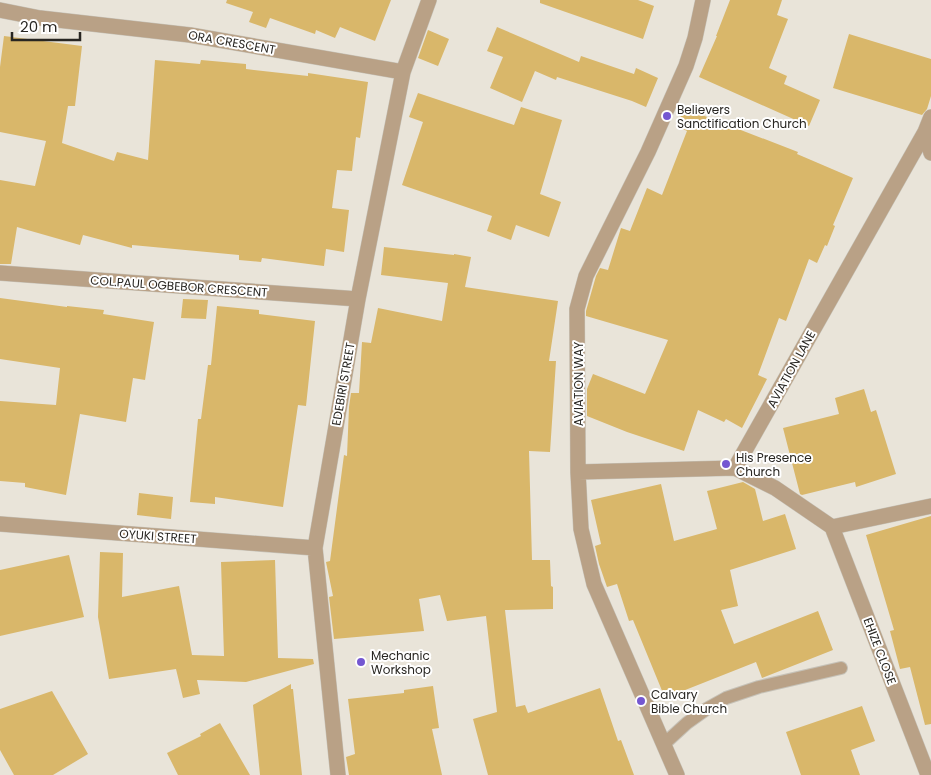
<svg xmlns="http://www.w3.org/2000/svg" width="931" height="775" font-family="Poppins,sans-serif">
  <rect width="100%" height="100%" fill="#e9e4d9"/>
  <path fill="#d9b76a" d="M227 0H391L375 41 340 27 335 38 316 30 315 34 270 18 266 28 249 22 253 12 226 3Z
    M540 0H638L654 6 643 39 540 3Z
    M730 0H782L777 15 788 19 769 68 787 76 784 84 820 100 809 126 699 77 717 36H716Z
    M497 27 579 62 581 56 634 74 636 68 658 78 646 107 632 101 557 77 556 80 535 71 522 102 490 88 503 57 487 51Z
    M428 30 449 39 438 66 418 58Z
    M849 34 931 59V96L927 109 922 115 833 88Z
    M4 36 82 46 75 106H68L62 143 114 161 117 152 148 160 155 60 200 64 201 60 246 64V69L308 76V73L368 82 360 138 356 137 352 171 337 170 332 208 349 210 344 252 326 249 324 266 262 258 261 262 239 260V255L132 245V248L83 235 80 245 17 227 11 264H0V180L35 186 46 141 0 132V67Z
    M418 93 514 125 521 107 562 120 540 194 561 202 549 237 516 225 511 240 487 231 492 216 402 185 423 122 409 117Z
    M684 108 798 152 797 154 853 178 833 225 835 226 827 246 825 245 817 263 809 259 786 321 779 318 758 375 767 379 742 428 726 419 724 422 698 410 684 451 627 432 587 416V389L593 374 645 394 668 340 586 316V311L596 276 600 268 608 270 621 228 630 231 647 188 662 195 687 131 677 126Z
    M384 247 454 255V254L471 257 465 287 558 301 549 361H556L550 452 529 451 532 560H550L551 586 553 587V609L505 610 516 707 525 705 528 713 600 688 618 741 621 740 634 775H488L473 719 497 712 486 616 447 621 440 595 419 599 424 631 334 639 329 597 333 596 326 562 330 561 344 455 347 456 349 407 351 393H359L362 342 371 343 378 308 442 321 448 283 381 275Z
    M0 298 67 307V306L104 310 103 314 154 322 145 380 133 378 126 422 80 414 66 495 25 487V483L0 481V401L56 405 60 368 0 359Z
    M183 299 208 300 206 319 181 318Z
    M217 306 259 310V314L315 321 306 406 298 405 283 507 215 497V504L190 502 198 419H201L208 365H211Z
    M864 389 871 412 876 410 896 474 856 487 855 482 802 495 800 494 783 428 839 414 835 398Z
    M743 482 755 489 763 521 785 514 796 549 730 570 738 606 721 610 734 644 818 611 833 650 762 678 756 662 665 698 633 620 629 621 617 584 607 587 599 564 595 546 601 544 591 500 661 484 674 541 717 529 707 491Z
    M139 493 173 497 171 519 137 515Z
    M931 516V724L925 725 910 667 900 669 890 631 894 630 866 535Z
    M100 552 123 553 122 597 179 586 192 655 224 656 221 562 275 560 278 658 313 659 314 664 246 682 197 680 200 694 183 698 176 669 109 679 98 617Z
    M69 555 84 617 0 636V570Z
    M291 684V689H293L302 775H260L253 705Z
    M433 686 439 728 432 729 442 775H349L346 757 355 754 348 699 404 693V690Z
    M52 691 88 754 53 775H14L0 750V709Z
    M862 706 875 741 851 750 860 775H801L786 732Z
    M220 723 250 775H178L167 753 201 736 200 734Z"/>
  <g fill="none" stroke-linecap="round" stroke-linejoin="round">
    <g stroke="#c6c2b8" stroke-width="14">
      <path id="lane" d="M664 744 687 723 708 708 726 698 759 687 841 668"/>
    </g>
    <g stroke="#c6c2b8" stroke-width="16">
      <path id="street" d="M0 10 40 18 190 35 403 72
        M931 117 925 132 931 153
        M0 273 358 299
        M735 468 925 132
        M578 472 735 468 775 488 832 527 931 506
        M0 524 315 548
        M832 527 928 775
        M338 775 315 548 358 299 403 72 429 0
        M677 775 594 584 581 529 578 472 577 309 586 276 648 152 686 66 695 38 703 0"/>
    </g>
    <use href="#lane" stroke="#b9a186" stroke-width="12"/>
    <use href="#street" stroke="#b9a186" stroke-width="15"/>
  </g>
  <g fill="#7457d1" stroke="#fff" stroke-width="2">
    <circle cx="667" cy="116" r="5"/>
    <circle cx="726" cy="464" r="5"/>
    <circle cx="361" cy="662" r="5"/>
    <circle cx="641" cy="701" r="5"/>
  </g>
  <g text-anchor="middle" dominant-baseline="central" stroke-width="4" stroke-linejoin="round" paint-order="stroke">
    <g font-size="12" fill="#282622" stroke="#fff">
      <text transform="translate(232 42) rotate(10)">ORA CRESCENT</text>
      <text transform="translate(179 286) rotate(4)">COL.PAUL OGBEBOR CRESCENT</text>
      <text transform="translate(791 369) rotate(-61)">AVIATION LANE</text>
      <text transform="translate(343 384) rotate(-80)">EDEBIRI STREET</text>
      <text transform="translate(578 384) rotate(-90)">AVIATION WAY</text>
      <text transform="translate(158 536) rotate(4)">OYUKI STREET</text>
      <text transform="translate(880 651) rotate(69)">EHIZE CLOSE</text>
    </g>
    <g font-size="12" fill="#282622" stroke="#fff" text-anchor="start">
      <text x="677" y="109">Believers<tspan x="677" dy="14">Sanctification Church</tspan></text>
      <text x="736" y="457">His Presence<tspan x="736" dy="14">Church</tspan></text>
      <text x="371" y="655">Mechanic<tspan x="371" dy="14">Workshop</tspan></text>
      <text x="651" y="694">Calvary<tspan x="651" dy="14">Bible Church</tspan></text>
    </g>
  </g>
  <path d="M12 32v8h68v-8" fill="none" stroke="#282622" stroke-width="2.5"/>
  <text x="20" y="32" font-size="15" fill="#282622" stroke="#ffffff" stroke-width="4" paint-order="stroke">20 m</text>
</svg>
